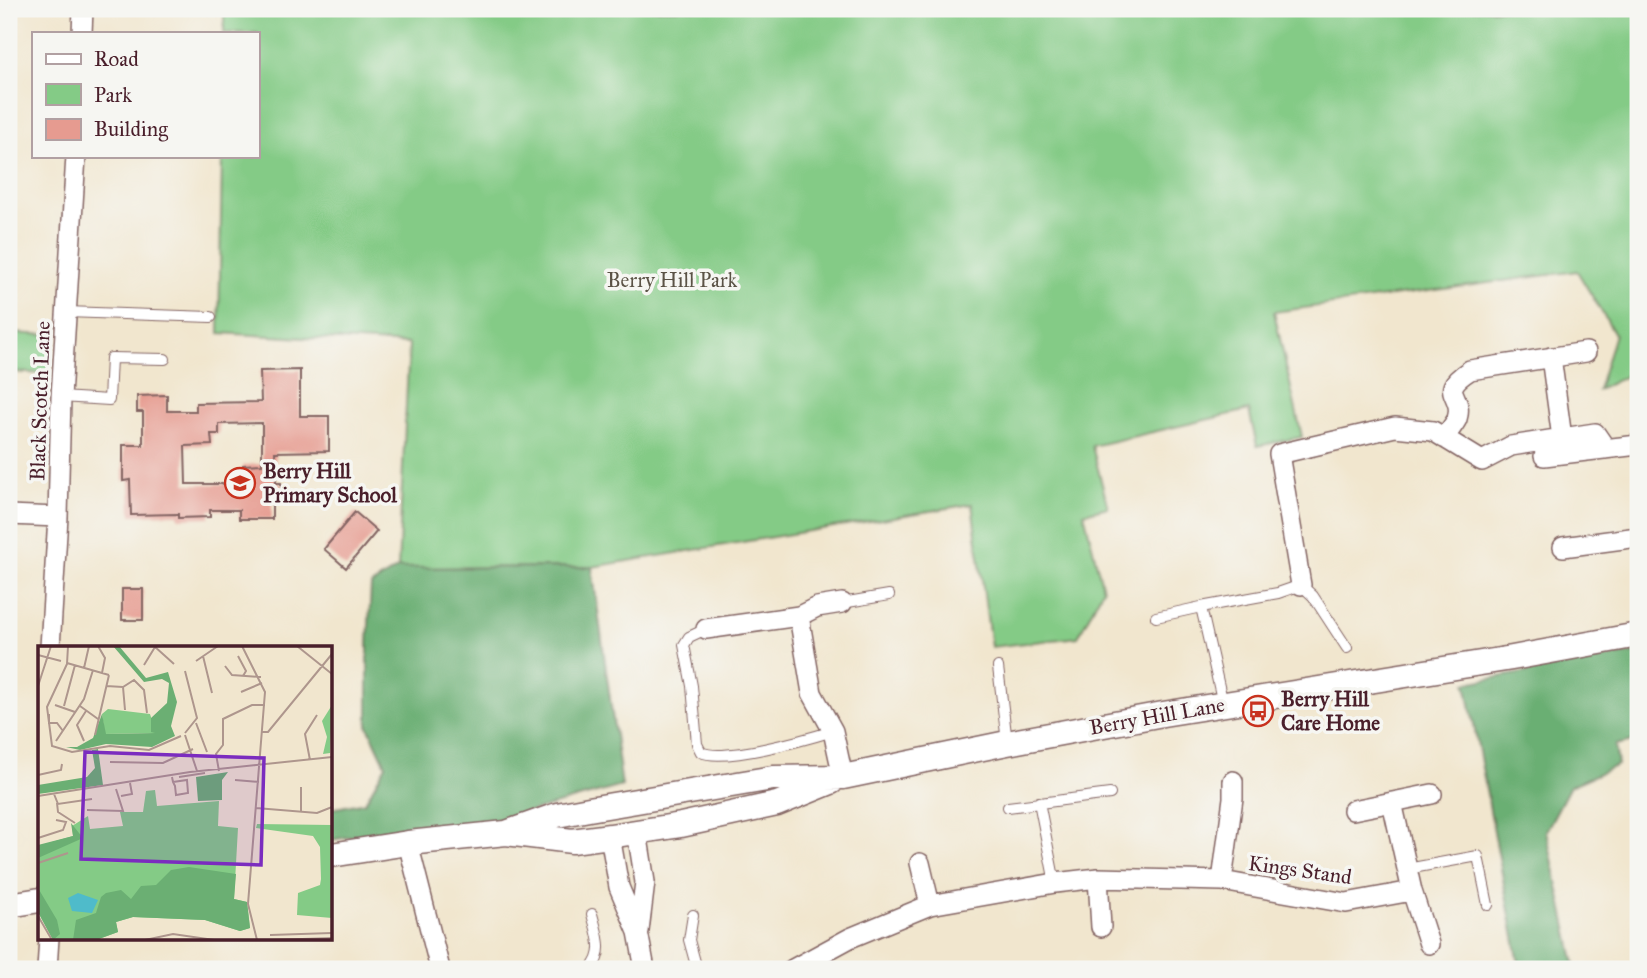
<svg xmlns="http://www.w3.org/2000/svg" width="1647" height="978" font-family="'IM FELL Great Primer',serif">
  <rect width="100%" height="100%" fill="#f6f6f2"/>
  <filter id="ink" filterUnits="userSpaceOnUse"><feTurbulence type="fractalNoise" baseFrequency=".0143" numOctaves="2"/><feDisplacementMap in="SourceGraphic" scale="14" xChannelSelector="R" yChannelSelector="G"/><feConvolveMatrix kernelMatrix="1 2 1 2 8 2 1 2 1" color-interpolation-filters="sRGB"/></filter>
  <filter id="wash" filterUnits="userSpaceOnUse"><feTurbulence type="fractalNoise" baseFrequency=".00686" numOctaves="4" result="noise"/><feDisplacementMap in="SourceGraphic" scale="28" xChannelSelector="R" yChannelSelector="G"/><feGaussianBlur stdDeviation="1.57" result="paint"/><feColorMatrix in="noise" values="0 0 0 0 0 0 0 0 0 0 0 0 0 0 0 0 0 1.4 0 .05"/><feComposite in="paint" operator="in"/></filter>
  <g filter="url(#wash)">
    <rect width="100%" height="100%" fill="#f1e6ce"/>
    <path fill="#84cb86" stroke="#677558" stroke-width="2" d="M224 9H1638V370L1598 390 1615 334 1577 271 1274 312 1302 437 1257 446 1249 410 1092 446 1108 507 1084 513 1103 589 1078 637 991 647 972 504 592 567 398 568 409 344 219 333 222 156H257V33H224Z
      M9 333 52 335 49 374 9 372Z"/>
    <path fill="#6baf73" stroke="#5a674f" stroke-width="2" d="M592 567 622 786 489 823 404 828 331 840V809L365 802 386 765 368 726V644L371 585 398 568Z
      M1638 652V740L1615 745 1618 765 1570 786 1546 831 1576 969H1520L1466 683Z"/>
    <g id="blocks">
      <path fill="#e69b90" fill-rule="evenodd" d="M300 370V416H329V451L275 452 276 483H281L282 499H272V519H239V510H210V517L178 518V514L131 515 130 480 123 481V445H143V412H137V396L167 395V411H196V403L261 402 260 371ZM262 423V464L243 465V484H186L185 446 212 445 211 434H219V424Z
        M355 512 377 531 346 568 324 549Z
        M122 589H143V620H122Z"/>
    </g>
  </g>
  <g filter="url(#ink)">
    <use href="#blocks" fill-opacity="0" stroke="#846564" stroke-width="2"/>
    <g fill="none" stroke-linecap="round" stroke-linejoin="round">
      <g stroke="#846564" stroke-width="12">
        <path id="service" d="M66 312 211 317
          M61 397 109 400 111 358 165 359
          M842 603 889 595
          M1156 617 1201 607
          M706 629 689 637 684 645 692 686 697 744 701 752C723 763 807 739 833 731
          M998 667 1007 742
          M1223 704 1201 607 1278 593 1301 585 1313 596 1347 648
          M1039 802 1055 883
          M1008 807 1110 794
          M1407 869 1478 856 1488 905
          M693 915 689 940 697 969
          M590 969C606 953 597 934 592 914"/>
      </g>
      <g stroke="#846564" stroke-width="22">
        <path id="minor" d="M82 33 83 9
          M1551 357 1562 438
          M1444 438C1448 432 1454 425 1457 419 1465 393 1435 393 1470 370L1586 352
          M1544 456 1638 445
          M9 515 58 517
          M1563 547 1638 537
          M1301 585 1279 454 1395 427 1433 431 1482 461 1511 446 1595 433 1606 449
          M799 616 817 607 842 603
          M706 629 799 616 812 693 833 731 843 777
          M50 647 58 517 61 397 76 156
          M1392 802 1412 891 1429 944
          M1353 810 1432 794
          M637 832 645 882 639 931
          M610 836 619 887 638 932 645 969
          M408 843 440 969
          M920 863 930 905
          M1098 878 1101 927
          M1222 881 1233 798V781
          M47 969 49 938
          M793 969 850 938 930 905 1055 883 1098 878 1222 881 1346 903 1412 891"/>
      </g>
      <g stroke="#846564" stroke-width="27">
        <path id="tertiary" d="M506 833 557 815 589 809 773 778 843 777 1007 743 1163 714 1512 658 1638 635
          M331 855 408 843 506 833 572 841 610 836 681 825 777 804 831 782
          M9 905 40 900"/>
      </g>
      <use href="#service" stroke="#fff" stroke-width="10"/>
      <use href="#minor" stroke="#fff" stroke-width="19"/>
      <use href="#tertiary" stroke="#fff" stroke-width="24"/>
    </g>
  </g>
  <defs>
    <g id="school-ring" transform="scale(1.575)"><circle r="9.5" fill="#f6f6f2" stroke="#c8321e" stroke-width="1.5"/><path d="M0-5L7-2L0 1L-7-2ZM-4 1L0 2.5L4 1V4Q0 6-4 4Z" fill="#c8321e"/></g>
    <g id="bus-ring" transform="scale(1.575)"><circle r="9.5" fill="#f6f6f2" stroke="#c8321e" stroke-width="1.5"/><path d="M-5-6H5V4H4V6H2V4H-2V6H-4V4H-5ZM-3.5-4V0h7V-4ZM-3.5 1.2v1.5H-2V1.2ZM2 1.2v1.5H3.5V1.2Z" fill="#c8321e"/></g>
  </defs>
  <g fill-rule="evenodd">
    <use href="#school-ring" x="240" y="483"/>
    <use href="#bus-ring" x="1258" y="711"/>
  </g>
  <g text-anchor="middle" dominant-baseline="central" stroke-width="7" stroke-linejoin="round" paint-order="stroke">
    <g font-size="21" fill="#5b5346" stroke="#f6f6f2">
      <text x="672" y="280">Berry Hill Park</text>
    </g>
    <g font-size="21" fill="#4a1f2b" stroke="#f6f6f2">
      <text transform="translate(40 401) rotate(-88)">Black Scotch Lane</text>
      <text transform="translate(1157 716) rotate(-10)">Berry Hill Lane</text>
      <text transform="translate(1300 870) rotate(8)">Kings Stand</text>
    </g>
    <g font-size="21" font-weight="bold" fill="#4a1f2b" stroke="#f6f6f2" text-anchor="start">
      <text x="263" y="471">Berry Hill<tspan x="263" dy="24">Primary School</tspan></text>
      <text x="1281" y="699">Berry Hill<tspan x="1281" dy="24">Care Home</tspan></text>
    </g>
  </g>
  <g transform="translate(38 646)">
    <rect width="294" height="294" fill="#f1e6ce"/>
    <path d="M294 59 292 107 285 108 289 91 284 75ZM70 63 112 68 118 87 67 88 64 68ZM117 144 119 160 181 155 180 180 200 182 196 253 209 256 212 282 202 285 167 274 95 271 78 276 80 286 58 294H15L0 266V200L35 190 34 180 50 170 52 183 85 180 82 166H105L108 145ZM219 178 294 179V272L259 269 260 247 282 239 283 233 282 201 275 190 218 182Z" fill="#84cb86"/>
    <path d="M75 0H81L108 32 130 26 139 56 133 80 137 90 114 101 68 98 42 104 28 101H39L55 92 64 68 68 88 117 87 113 86V72L129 57 131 37 124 33 106 36ZM60 103 65 139 0 148V139L49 131 57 122 54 104ZM190 126 184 134V154L160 155 158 131ZM33 177 45 192 0 212V199L35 190ZM151 221 198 228 196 253 209 256 212 282 202 285 167 274 95 271 78 276 80 286 58 294H35L38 274 58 267 63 251 68 247 83 244 93 253 103 240 118 239 133 224ZM0 242 19 274 22 288 15 294 0 266Z" fill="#6baf73"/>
    <path d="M40 247 60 254 54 267 34 265 30 252Z" fill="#4fbbca"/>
    <path fill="none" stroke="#ae968d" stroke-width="2" d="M30 0 29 18 9 61 14 100 34 106 72 100 111 104 143 90M60 0 67 12 64 27M116 0 136 18M204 0 227 46 210 258 219 294M259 0 294 28M0 9 23 15M165 10 174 47M200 10 208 25 205 30M158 15 180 0M29 17 71 29M106 19 117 1M187 20 194 29 223 31M46 22 51 0M147 25 159 72 147 87M0 40 13 0M68 40 85 41 96 34 106 44 109 67M85 41 87 64M203 46 224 37M17 59 37 66M26 60 37 19M42 60 60 73M11 68V77H19L25 85M158 77 169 106M224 86H230L294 8M57 89 71 29M147 89 159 125M18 95 46 53 55 24M46 95 39 79 48 65M272 114 267 88 279 69M72 116 125 117 155 103M181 125 178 108 185 99V73L214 59H227M0 129 23 124 24 118M134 131 135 136 137 140 138 149 150 147 149 134 135 136M141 131 167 127M197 134 221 136M263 141V166M16 148 20 158 54 153M0 150 152 126 294 111M83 150 94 148 92 137M19 157 20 166 37 177M218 162 279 167 294 161M49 164 85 165 78 143M0 192 25 184 28 176 18 174M0 217 30 207M0 270 14 294M232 289 294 287M107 294 135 288 176 294M124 294H155M235 294 294 292"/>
    <path fill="#7b2cbf" fill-opacity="0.15" stroke="#7b2cbf" stroke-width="3.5" d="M47 106 226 112 223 219 43 213Z"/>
    <rect width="294" height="294" fill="none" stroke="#4a1f2b" stroke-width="3.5"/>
  </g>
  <rect width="1647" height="978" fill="none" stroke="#f6f6f2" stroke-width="35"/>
  <rect x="32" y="32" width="228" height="126" fill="#f6f6f2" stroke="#b1a0a2" stroke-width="2"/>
  <rect x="46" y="54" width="35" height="10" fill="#ffffff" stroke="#b1a0a2" stroke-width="2"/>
  <text x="94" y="66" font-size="21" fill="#4a1f2b">Road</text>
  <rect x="46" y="84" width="35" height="21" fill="#84cb86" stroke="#b1a0a2" stroke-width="2"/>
  <text x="94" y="102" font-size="21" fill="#4a1f2b">Park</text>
  <rect x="46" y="119" width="35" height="21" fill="#e69b90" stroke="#b1a0a2" stroke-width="2"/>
  <text x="94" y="136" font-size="21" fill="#4a1f2b">Building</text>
</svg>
